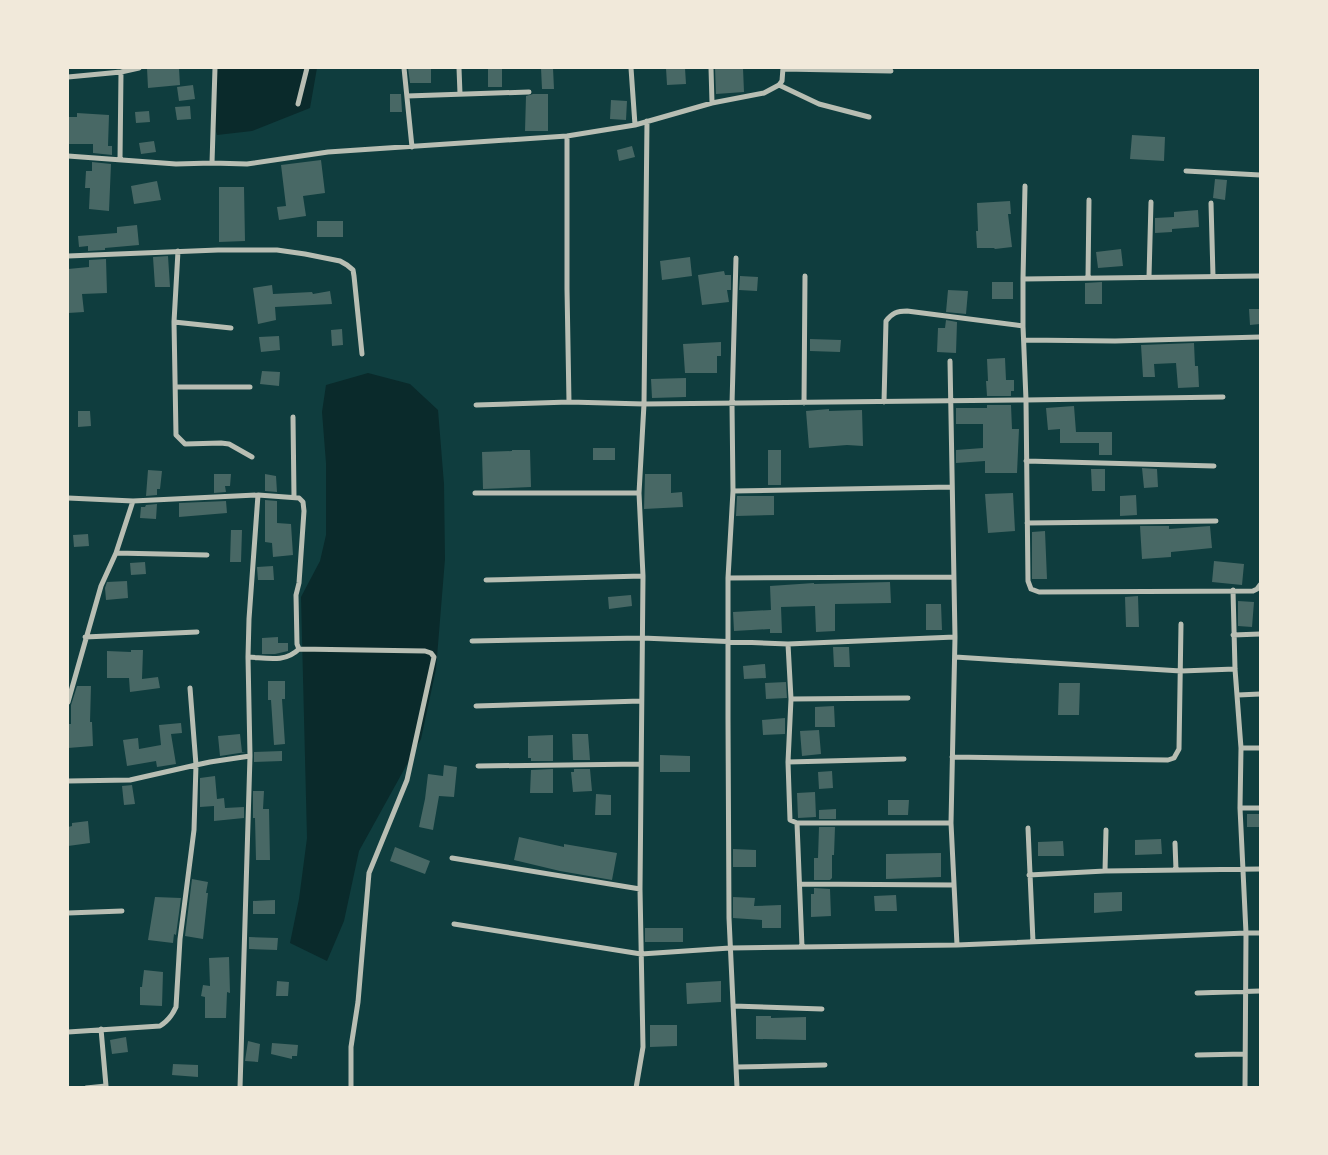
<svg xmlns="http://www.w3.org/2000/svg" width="1328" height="1155" font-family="Helvetica,sans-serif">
  <rect width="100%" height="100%" fill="#0f3d3e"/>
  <path fill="#0a2a2b" d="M215 68H317L310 108 252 131 217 135 211 115Z
    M368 373 410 384 438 410 444 484 445 559 436 669 421 739 359 851 344 921 327 961 290 943 299 899 307 838 301 597 320 561 326 535V463L322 412 326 385Z"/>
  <path fill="#486865" d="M147 68H179L180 85 148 88Z
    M408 68H431V83H410Z
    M488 68H502V87H488Z
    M541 68H553L554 89H542Z
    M666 68H685L686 84 667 85Z
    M715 68H743L744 92 716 94Z
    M193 85 195 99 179 101 177 87Z
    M390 94H401L402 112H390Z
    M533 94H548V131H525L526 96Z
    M611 100 627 101 626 120 610 119Z
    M190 106 191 119 177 120 175 107Z
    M149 111 150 122 136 123 135 112Z
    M77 113 109 115 108 146H112V155L93 153V144H68V117H77Z
    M1132 135 1165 137 1164 161 1130 159Z
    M154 141 156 152 141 154 139 143Z
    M632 146 635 157 619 161 617 150Z
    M321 160 325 193 303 196 306 216 279 220 277 207 286 206 281 165Z
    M92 162 111 164 109 211 89 209 90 188H85L86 171H92Z
    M1215 179 1227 180 1225 200 1213 198Z
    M157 181 161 200 134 204 131 186Z
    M219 187H244L245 241 219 242Z
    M1010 201 1011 214H1008L1012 247 995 249 994 248H977L976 231H978L977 203Z
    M1198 210 1199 227 1172 229V232L1155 233V218L1174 217V212Z
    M317 221H343V237H317Z
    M137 225 139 245 105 248V250L88 251V246L79 247 78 236 117 233V227Z
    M1121 249 1123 266 1098 268 1096 252Z
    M168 256 170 287H155L153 257Z
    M690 257 692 276 662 280 660 261Z
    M106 259 107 293 82 294 84 312 68 313V269L89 267V260Z
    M724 271 725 275H731V290H727L729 302 702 305 698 275Z
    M740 276 758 277 757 291 739 290Z
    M992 282H1013V299H992Z
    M1102 282V304H1085V283Z
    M272 285 273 294 312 292 313 294 330 291 332 304 275 307 276 320 258 324 253 288Z
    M948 290 968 291 966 314 946 312Z
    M1249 309H1260V324L1250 325Z
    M946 320 957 322 956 353 937 352 938 328H945Z
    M342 329 343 345 332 346 331 330Z
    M279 336 280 350 261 352 259 337Z
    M810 339 841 340 840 352 810 351Z
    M721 342V356H717V373H685L683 344Z
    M1194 343 1195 366H1198L1199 387 1178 388 1176 363 1154 364 1155 377H1143L1141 345Z
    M1005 358 1006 380H1014V391H1011V396H987L986 381H988L987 359Z
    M262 371 280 372 279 386 260 384Z
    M686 378V397L652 398 651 379Z
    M987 405H1011L1012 429H1019L1017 473H985V461L956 463V450L983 448V424H956V408H987Z
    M1074 406 1076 432H1112V455H1099V443H1060V429L1048 430 1046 408Z
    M829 409V411L862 410 863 446 847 445 809 448 806 411Z
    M78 411H90L91 426 78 427Z
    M593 448H615V460H593Z
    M512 450H530L531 487 483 489 482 452 512 451Z
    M768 450H781V485H768Z
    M1142 468 1157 469 1158 487 1144 488Z
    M1091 469H1105V491H1092Z
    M148 470 162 471 160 489H157V495L146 496Z
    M214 474H231L230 486H225L226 492 214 493Z
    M265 474 276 476 277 492 265 491Z
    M645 474H671V493L682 492 683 507 644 509Z
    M1013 493 1015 531 988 533 985 494Z
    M1136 495 1137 515 1120 516V496Z
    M737 496H774V515L736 516Z
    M265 500 277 501V523L291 524 293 555 273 557 272 543 265 542Z
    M226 501 227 513 179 517V503Z
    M157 504 156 519 140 518 141 507H145L146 505Z
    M1140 526H1169V529L1210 526 1212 548 1171 552V557L1142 559Z
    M231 530H242L241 562H230Z
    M1045 531 1047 579H1032V532Z
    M88 534 89 546 74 547 73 535Z
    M1214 561 1244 564 1242 585 1212 582Z
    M145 562 146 574 131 575 130 563Z
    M273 566 274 580H258L257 567Z
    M127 581 128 598 106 600 105 588 107 582Z
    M890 582 891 603 835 604V631L816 632 815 606 781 607 782 633H770V629L734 631 733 612 771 610 770 586 814 583V584Z
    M631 595 632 606 609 609 608 597Z
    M1138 596 1139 627H1126L1125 597Z
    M1238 601 1254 602 1252 627 1238 626Z
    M926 604H941L942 630H926Z
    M278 637V643H288V651L275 654H262V638Z
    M833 647H849L850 667H834Z
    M131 650H143L142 679 158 677 160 688 130 692 129 678H107V651L131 652Z
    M765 664 766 678 744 679 743 666Z
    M268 681H285V699H282L285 744 274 745 271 700H268Z
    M786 682 787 698 766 699 765 683Z
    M1059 683H1080L1079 715H1058Z
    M77 686H91L90 722H92L93 746 68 748V724H71V705Z
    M834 706 835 727H815V707Z
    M785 718V734L763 735 762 720Z
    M181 723 182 733 171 734 176 764 157 767 156 761 127 766 123 740 138 738 139 749 161 745 159 725Z
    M819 730 821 754 802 756 800 731Z
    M240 734 242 752H246L220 756 218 736Z
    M572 734H588L590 760H573Z
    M553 735V761H531V758H528V736Z
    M282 751V761L254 762V752Z
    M660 755 690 756V772H660Z
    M444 765 457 767 454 797 439 796 433 830 419 827 425 799 428 774 443 776Z
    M553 769V793H530L531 770Z
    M574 769H590L592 791 573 792 571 772H574Z
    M832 771 833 788 819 789 818 772Z
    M215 776 217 799 224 798 225 808 244 807V818L214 821V806L200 807V778Z
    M132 785 135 804 124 805 122 786Z
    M253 791H264L263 809H269L270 860H256L255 818H253Z
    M815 792 816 817 798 818 797 793Z
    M596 794 611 795V815H595Z
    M888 800H909L908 815H888Z
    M836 809V819H819V810Z
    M1247 814H1260V827H1247Z
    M88 821 90 843 68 846V827L72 826V823Z
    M819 827H835L834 855H832V878L830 880H814V858H818Z
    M519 837 564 847V844L617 853 612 880 560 871 514 860Z
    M1161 839 1162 854 1135 855V840Z
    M1063 841 1064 856H1038V842Z
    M395 847 430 861 425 874 390 861Z
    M733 849 756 850V867H733Z
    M941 853V877L886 879V854Z
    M192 879 208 882 206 893H208L203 939 185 936Z
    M814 888 830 889 831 916 811 917V894H814Z
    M1122 892V911L1094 913V893Z
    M896 895 897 911H875L874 896Z
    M155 897 181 898 176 935 174 934 173 943 148 940Z
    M733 897 755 898 754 906 781 905V928H762V920L733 918Z
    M275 900V914H253V901Z
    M645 928H683V942H645Z
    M249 937 278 938 277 950 249 949Z
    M229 957 230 993 227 992 226 1018H205V997L201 996 203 985 210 986 209 958Z
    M144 970 163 972 162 1006 140 1005V987H142Z
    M277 981 289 982 288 996H276Z
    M721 981V1002L687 1004 686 983Z
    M756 1016H771V1018L806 1017V1040L756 1039Z
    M650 1025H677V1046L650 1047Z
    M126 1037 128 1052 112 1054 110 1040Z
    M248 1041 260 1044 258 1062 245 1061Z
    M272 1043 298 1045 297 1056H292V1059L271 1054Z
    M173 1064 198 1065V1077L172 1075Z"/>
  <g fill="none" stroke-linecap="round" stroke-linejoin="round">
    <path stroke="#b8beb3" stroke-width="5" d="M404 68 412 147
      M459 68 460 94
      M631 68 635 125
      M711 68 712 103
      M783 69 891 71
      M68 77 121 72 139 68
      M779 85 819 104 869 117
      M407 96 529 92
      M298 104 307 68
      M567 136V289L569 402
      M68 156 176 164 212 163 247 164 328 152 567 136 635 125 712 103 764 93 779 85 782 81 783 68
      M120 160 121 72
      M212 163 215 68
      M1186 171 1260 175
      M1211 203 1213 276
      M178 251 174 322 176 435 185 444 221 443 229 444 252 457
      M68 256 218 250H277L305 254 340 261 347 265 353 270 354 276 362 354
      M736 258 732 404 733 491 728 578V718L729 918 737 1088
      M1149 277 1151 202
      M1088 278 1089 200
      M1023 279 1025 186
      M174 322 231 328
      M1023 326V279L1260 276
      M1024 340 1115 341 1260 337
      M950 361 955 637 951 823 957 945
      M176 387H250
      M1223 397 1026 400 1028 581 1031 589 1039 592 1253 591 1257 589 1260 585
      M804 403 805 276
      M476 405 569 402 644 404 1026 400 1023 326 907 311C897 311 892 313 886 321L884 402
      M293 417 294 497
      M1026 461 1214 466
      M733 491 952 487
      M475 493H639
      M68 498 133 501 116 553 101 586 68 702
      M133 501 258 495 299 498 303 502 304 511 299 583 296 595 297 644 299 649 425 651 431 653 434 657 407 780 369 873 358 1002 351 1047V1088
      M1027 523 1216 521
      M116 553 207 555
      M728 578 954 577
      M486 580 643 576
      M1233 635 1260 634
      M85 637 197 632
      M472 641 642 638 788 644 955 637
      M788 644 791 699 788 762 790 820 797 823H951
      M248 657C267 658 285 663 299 649
      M955 657 1181 671 1235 669
      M190 688 196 765 210 762 250 756 240 1088
      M1238 695 1260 694
      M791 699 908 698
      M476 706 641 701
      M1241 748H1260
      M250 756 248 657 249 619 258 495
      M952 757 1168 760 1174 758 1179 749 1181 624
      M788 762 904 759
      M478 766 641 764
      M68 781 130 780 196 765 194 830 180 939 176 1007C172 1016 168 1021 160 1026L68 1032
      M1240 808H1260
      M797 823 802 947
      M1028 828 1033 942
      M1175 843 1176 870
      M452 858 640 889
      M1105 871 1106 830
      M1029 875 1105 871 1260 869
      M800 884 954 885
      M68 913 122 911
      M454 924 641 954 730 948 957 945 1246 933 1240 808 1241 748 1235 669 1233 590
      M1197 993 1260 991
      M733 1006 822 1009
      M101 1029 106 1086
      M1197 1055 1245 1054
      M737 1067 825 1065
      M86 1088 106 1086V1088
      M636 1088 643 1047 640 889 643 576 639 493 644 404 647 121
      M1245 1088 1246 933H1260"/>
  </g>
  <rect width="1328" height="1155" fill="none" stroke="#f1e9da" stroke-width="138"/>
</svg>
